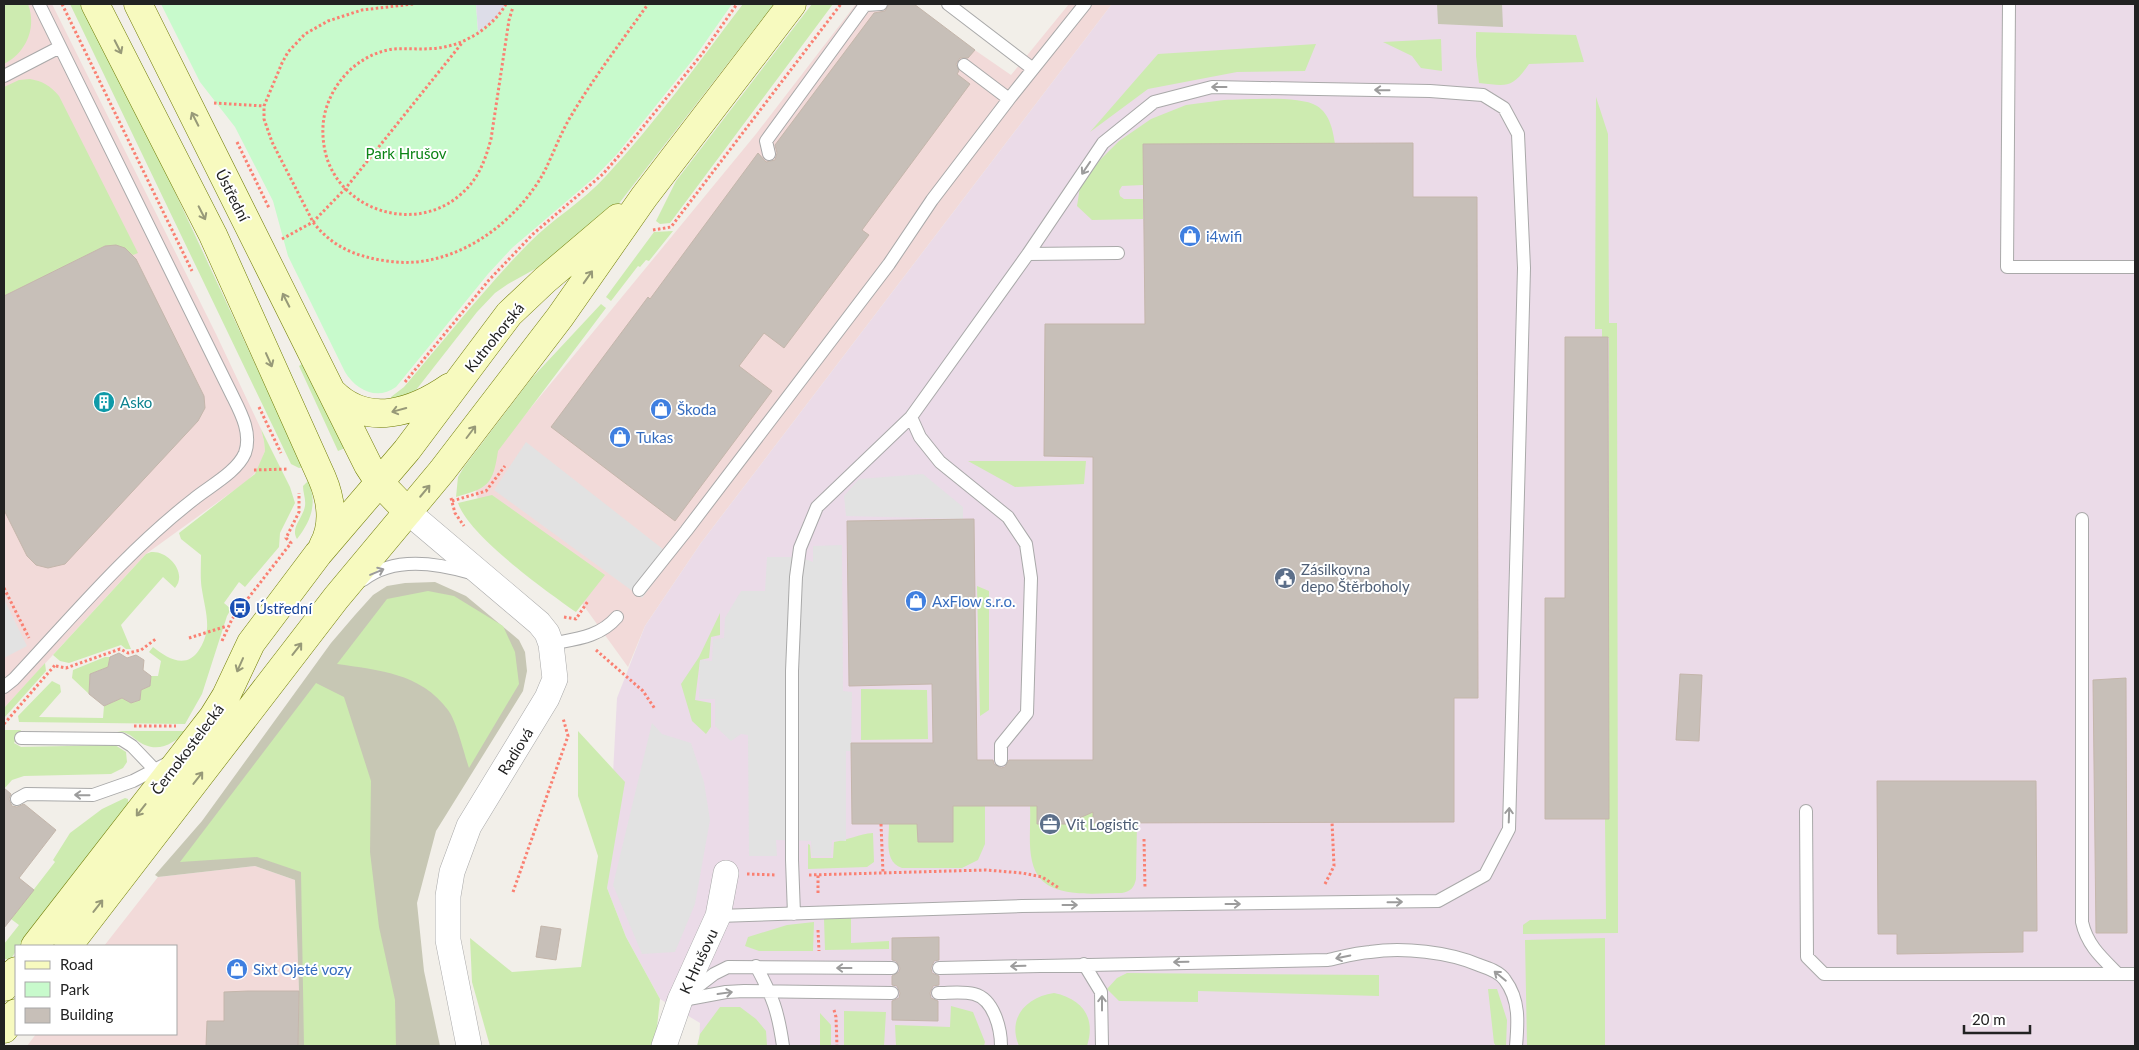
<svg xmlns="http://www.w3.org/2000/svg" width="2139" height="1050" font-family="Lato,sans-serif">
  <rect width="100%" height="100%" fill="#f2efe9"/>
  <path fill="#f2dad9" d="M4 4H52L216 334 261 429 264 441 265 451 257 471 247 481 146 554 4 708Z
    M856 4H908L1011 75 1069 4H1112L701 543 645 626 628 667 555 566 480 509 473 478 756 134Z
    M255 866 295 880 299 991 298 1046H27L36 1034H176V946H104L158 877Z"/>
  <path fill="#ebdbe8" d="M1112 4H2135V1046H699L700 1023 660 999 626 937 607 888 617 698 645 626 701 543Z"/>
  <path fill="#c7c7b4" d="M1437 4H1502L1503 27 1438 24Z
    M435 582 466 596 519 640 525 652 527 671 523 691 436 831 417 903 424 971 440 1046H298L299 991 295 880 255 866 158 877 155 875 202 821 331 643 355 615 373 595 387 586 405 583Z"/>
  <path fill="#cdebb0" d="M4 4H28C37 28 26 53 4 64Z
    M70 4H81L167 175 303 467 299 468 291 464Z
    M743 4H774L610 215 553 259 508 284 495 293 477 312 416 390 409 396 391 402V397L404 387C445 339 484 289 528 244 552 219 583 202 606 176 655 123 699 62 743 4Z
    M812 4H833L670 223 660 224 656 221 676 181Z
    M1476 32 1576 35 1584 62 1529 64C1512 89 1507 86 1479 83L1476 56Z
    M1441 39 1442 71 1421 68 1412 56 1383 42Z
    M1316 44 1305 71 1237 72 1148 89 1090 132 1158 54Z
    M30 79C42 81 51 86 59 96L138 253 133 255C124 247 117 245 105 246L4 296V87L19 80Z
    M1596 97 1608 134 1609 323H1617L1618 933 1523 934V925L1530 920 1606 919 1605 819H1609V338H1602V329H1595Z
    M1224 100C1246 100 1299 95 1317 106 1330 114 1333 131 1335 144L1143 145V185L1122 186 1119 191 1120 196 1124 199H1143V219L1092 220 1077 206 1080 187 1100 160 1119 141 1151 119 1186 105Z
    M673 231 649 261 646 260 640 267 638 266 611 301 606 297 654 232Z
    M601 304 606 308 498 451C493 485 488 488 456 497L458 477 464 467 531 379Z
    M302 364 303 365 345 448 338 451 299 366Z
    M261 429 290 487 295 503 280 533 279 547 245 587 239 582 224 603 231 609 227 616 202 694 185 724 19 722 18 716 52 681 60 685 61 692 39 717 103 718 104 706 122 698 131 703 140 700 141 690 150 686 151 676H158L161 661 149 652 153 647C167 658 186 670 199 650 203 644 206 636 207 629 208 616 204 603 202 590 200 579 201 567 201 555L181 539 179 533 255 474 265 451 264 441Z
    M968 461H1086L1084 484 1015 487Z
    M308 481C318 503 311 521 297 539 290 528 303 518 305 506 306 499 303 493 303 486Z
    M492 495 605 575 576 612C546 591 469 536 458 503Z
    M151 552C168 550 188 573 175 588L163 577 121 625 131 649H126L121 645 69 663 60 661 53 655 146 554Z
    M977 586 989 591V710L980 716Z
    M428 591 454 596 503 626 515 652 519 684 469 768C464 753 456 720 448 710 421 673 378 670 337 664L387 599Z
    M720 613V635L711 637 709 658 700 660 695 700 711 703V727L706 734 692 721 681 684 699 657Z
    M105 657H110L108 667 90 674 89 694 72 678 73 670Z
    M45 663 46 671 4 718V708Z
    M316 683 344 697 371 781 370 852 379 927 395 1000 396 1046H304L301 872 257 857 180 862Z
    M861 689 927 690 928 739 861 740Z
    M4 730H21L14 743 21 747 115 745 126 752 127 762 123 768 111 774 24 776 12 780 4 789Z
    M117 731H187C175 742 161 752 145 745 132 739 133 733 117 731Z
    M578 731 625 782 607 888 626 937 660 999 655 1046H490L472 982 470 938 512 972 581 967 598 856 578 796Z
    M125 798 128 799V808L20 946H16V951L11 959H4V944L19 925 11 919 55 862 53 860 70 833 102 809Z
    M953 806H985V844L978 860 962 868H902C884 862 889 840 889 824H923L920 841 948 842 950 841Z
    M1030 806H1041L1037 820 1042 824H1065L1093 806V823H1137L1136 879C1134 888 1131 891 1122 893 1090 893 1040 901 1032 861 1028 844 1031 823 1030 806Z
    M873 833 874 862 867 867 808 869V844L810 845 811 858H833L834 842C848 840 859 834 873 833Z
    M851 918V943L889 941V949L825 950 824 919Z
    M814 922 813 951H759L745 946 748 937 787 925Z
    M1605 938V1046H1527L1525 940Z
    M1127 973 1379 975V996L1198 991V1002L1119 1001 1107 989 1117 978Z
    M1488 989H1497L1507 1020 1506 1046H1496L1494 1043Z
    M1054 993C1083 999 1096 1018 1087 1046H1019C1007 1018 1026 997 1054 993Z
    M951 1006 973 1012 985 1042 984 1046H896L895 1025 950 1027Z
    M720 1007H740L756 1019 766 1031 767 1046H697L700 1034Z
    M844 1011 886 1012 884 1046H844Z
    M820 1013 831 1025V1046H820Z"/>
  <path fill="#c8facc" d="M161 4H476L478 32 501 11 506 4H732L695 57 617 154 595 177 512 248 488 274 396 387C377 401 356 390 345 372L288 256 273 201 235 127 200 82Z"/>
  <path fill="#e2e2e2" d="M526 442 673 557 642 598 494 490Z
    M923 474 963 507V519L846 516 844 496 859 479Z
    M842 545 843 691 852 692 851 751H846V841L832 840 831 856H812L811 841 776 840 777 856H749L748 735 741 734 731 741 715 726V699H699L700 660 712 661 713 639 724 638 725 618 741 591H765L767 557H799L813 562V546Z
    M4 599 27 646 4 658Z
    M652 723 662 734 691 743 704 782 710 820 695 904 675 952 642 954 613 885Z"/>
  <path fill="#dddde8" d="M476 4H506L495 19 478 32Z"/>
  <path fill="#c7bfb8" stroke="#c4b6ab" d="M889 4H914L975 50 968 58H960L956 64 959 71 957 74 970 84 862 230 869 235 784 348 764 333 739 366 772 391 675 521 551 427 648 297 650 299 758 153 766 162 775 160 777 153 775 145 874 13 885 11Z
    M1413 143V197H1477L1478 698H1454V822L1093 823V812L1066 824H1037V806H953V842H918L917 824H852L851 743H933L932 684 849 686 847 521 974 519 977 760H993L994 764 1001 768 1005 767 1009 760H1093V457L1044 456 1045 324H1145L1143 144Z
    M116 245 125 248 136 259 204 396 205 408 198 421 65 564 48 568 36 565 27 556 4 510V296L105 246Z
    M1565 337H1608L1609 819H1545V598H1565Z
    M119 653 127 658 136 655 144 660 143 670 151 676 150 686 141 690 140 700 131 703 122 698 104 706 89 694 90 674 108 667 110 657Z
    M1680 674 1702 675 1699 741 1676 740Z
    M2126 678 2127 933H2096L2093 680Z
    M1877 781H2036L2037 931H2023V952L1897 954V934H1878Z
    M4 788 11 794 9 799 12 806 17 807 24 804 56 830 19 878 34 890 4 928Z
    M541 926 561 929 556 960 536 957Z
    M939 937V960L934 961 931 968 932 973 939 976V985L933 986 930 993 931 998 938 1001V1021L892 1020V1001L899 998 900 993 897 986 892 985V976L899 972 900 968 896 961 892 960V938Z
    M248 991H299L298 1046H206L207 1021H224V992Z"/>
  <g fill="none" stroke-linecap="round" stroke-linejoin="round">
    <g stroke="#a9a9a9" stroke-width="14">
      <path id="lane" d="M948 4 1033 69
        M2009 4 2007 267H2135
        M964 65 1009 99
        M4 76 60 47
        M769 154 766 141 865 5 881 4
        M1028 254 1118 253
        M2082 519V922C2087 945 2102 958 2118 974
        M363 580C394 556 436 563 471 573
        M639 590 686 531 889 264 932 200 1009 99 1085 4
        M551 644C576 639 600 637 617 617
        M4 687 14 679C72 617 127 551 194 499 210 486 237 472 245 453 252 433 241 413 232 395L39 4
        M21 738 121 739 132 746 156 771
        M17 799 26 794 93 795 133 781 166 764
        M1806 811 1807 957 1824 974H2135
        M794 914 792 860V671L796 577 800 548 817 507 911 417
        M718 916 1022 906 1438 901 1485 875 1509 829 1524 268 1518 134 1504 108 1483 95 1430 91 1318 89 1212 87 1154 102 1103 143 1028 254 911 417 920 437 940 462 1008 517 1026 544 1031 578 1027 713 1001 745V760
        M1084 964 1101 992 1102 1046
        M756 966C773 997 778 1011 783 1046
        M939 968 1328 960C1342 957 1356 953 1370 952 1403 947 1449 952 1479 965 1488 968 1500 972 1505 980 1520 1000 1518 1023 1516 1046
        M938 993C949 993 963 991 974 994 994 999 1001 1029 1001 1046
        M688 994 714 974 728 967 892 968
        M683 1000 726 992 744 991 892 993"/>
    </g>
    <g stroke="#a9a9a9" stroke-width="26">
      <path id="street" d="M408 512 539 623 547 633 551 644 555 679 547 698 469 826 452 872 448 896V940L469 1046
        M664 1046 680 1000 718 916 726 873"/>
    </g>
    <g stroke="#707d05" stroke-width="29">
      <path id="secondary" d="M95 4 213 235 322 478C331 499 335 525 323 546
        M138 4 368 465 379 482 408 512
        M333 393C368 428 414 412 450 387
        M35 946 213 717 226 696 251 643 318 554 407 450 509 314 545 280 618 218
        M68 946 336 598 442 471 560 317 644 197 792 4
        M4 987 16 971
        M4 1029 16 1013"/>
    </g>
    <path stroke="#fa8072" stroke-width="3" stroke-dasharray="2.5 2.5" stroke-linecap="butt" d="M62 4 192 271
      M413 4 362 10 328 21 305 34 288 52 282 63 264 106V119L272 142 313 222C332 247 357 257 387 261 450 271 513 227 543 174 553 155 560 134 571 116 594 77 622 41 648 4
      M506 4C493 27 465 45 438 48 423 50 408 48 393 49 360 54 335 79 326 109 322 122 322 137 325 151 338 210 414 235 460 195 478 180 485 161 491 139L509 20 513 7
      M214 103 264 106
      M237 142 269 208
      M653 230 671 227 841 4
      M282 239 313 222 345 189 462 43
      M405 382 489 280 533 234 603 174 630 143 702 54 737 4
      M259 407 281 453
      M254 470 289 469
      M451 498 455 513 464 526
      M452 501 486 491 505 466
      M4 588 29 638
      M564 617 576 619 588 601
      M189 638 227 626
      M222 641 232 619 291 543 286 538 299 512V493
      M596 650 643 691 655 709
      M56 666 66 668 120 649 128 653 141 650 157 638
      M4 724 55 665
      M134 726H176
      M881 824 883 873
      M1144 839 1145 888
      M747 874 776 875
      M809 875 986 870 1022 873 1042 877 1059 888
      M1325 884 1334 866 1332 822
      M513 892 568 736 563 718
      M818 893V874
      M818 930 819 951
      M834 1010 836 1017 837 1046"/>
    <use href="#lane" stroke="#fff" stroke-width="12"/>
    <use href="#street" stroke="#fff" stroke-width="25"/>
    <use href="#secondary" stroke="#f7fabf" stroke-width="28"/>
  </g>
  <defs><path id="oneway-shaft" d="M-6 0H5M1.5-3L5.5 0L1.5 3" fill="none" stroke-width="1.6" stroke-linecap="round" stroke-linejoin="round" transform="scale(1.25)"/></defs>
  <g stroke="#979978">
    <use href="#oneway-shaft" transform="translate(118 47) rotate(63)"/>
    <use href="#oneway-shaft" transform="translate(195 119) rotate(-117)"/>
    <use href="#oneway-shaft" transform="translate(202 213) rotate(63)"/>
    <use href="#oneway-shaft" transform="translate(588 277) rotate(-55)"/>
    <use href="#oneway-shaft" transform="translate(286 300) rotate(-117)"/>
    <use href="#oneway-shaft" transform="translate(269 360) rotate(66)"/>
    <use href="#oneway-shaft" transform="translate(399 410) rotate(165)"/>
    <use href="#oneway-shaft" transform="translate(471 432) rotate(-53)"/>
    <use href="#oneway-shaft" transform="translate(425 491) rotate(-50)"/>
    <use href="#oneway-shaft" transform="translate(297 649) rotate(-52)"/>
    <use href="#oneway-shaft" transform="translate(240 665) rotate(114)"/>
    <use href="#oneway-shaft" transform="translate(198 778) rotate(-52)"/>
    <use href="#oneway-shaft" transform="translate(141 810) rotate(128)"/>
    <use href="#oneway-shaft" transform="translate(98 906) rotate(-52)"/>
  </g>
  <g stroke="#9c9c9c">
    <use href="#oneway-shaft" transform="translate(1219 87) rotate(180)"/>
    <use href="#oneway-shaft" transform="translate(1382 90) rotate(-179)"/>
    <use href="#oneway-shaft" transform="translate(1086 168) rotate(124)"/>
    <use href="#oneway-shaft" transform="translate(377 572) rotate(-23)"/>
    <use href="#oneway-shaft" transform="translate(82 795) rotate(-179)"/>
    <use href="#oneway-shaft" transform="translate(1509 815) rotate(-88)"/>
    <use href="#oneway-shaft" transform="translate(1395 902) rotate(-1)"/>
    <use href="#oneway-shaft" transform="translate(1233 904)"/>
    <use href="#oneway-shaft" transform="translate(1070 905)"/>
    <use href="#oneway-shaft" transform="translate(1343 957) rotate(168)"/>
    <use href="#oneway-shaft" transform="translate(1181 962) rotate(179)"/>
    <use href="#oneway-shaft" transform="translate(1018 966) rotate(178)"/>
    <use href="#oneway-shaft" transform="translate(844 968) rotate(-180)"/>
    <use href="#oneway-shaft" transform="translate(1500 976) rotate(-141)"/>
    <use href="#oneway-shaft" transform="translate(725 993) rotate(-8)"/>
    <use href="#oneway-shaft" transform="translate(1102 1003) rotate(-90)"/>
  </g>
  <defs>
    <g id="shop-disc" transform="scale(1.125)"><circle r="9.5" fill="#3f7fe0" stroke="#fff"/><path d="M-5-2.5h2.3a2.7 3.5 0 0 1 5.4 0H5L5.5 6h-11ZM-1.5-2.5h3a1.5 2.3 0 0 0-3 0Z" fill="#fff"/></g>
    <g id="building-disc" transform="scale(1.125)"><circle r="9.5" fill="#0f9aa8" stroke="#fff"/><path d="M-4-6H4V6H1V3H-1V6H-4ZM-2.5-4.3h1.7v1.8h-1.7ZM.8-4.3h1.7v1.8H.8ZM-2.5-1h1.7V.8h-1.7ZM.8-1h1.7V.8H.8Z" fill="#fff"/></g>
    <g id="civic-disc" transform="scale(1.125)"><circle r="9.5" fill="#5c6f8a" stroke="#fff"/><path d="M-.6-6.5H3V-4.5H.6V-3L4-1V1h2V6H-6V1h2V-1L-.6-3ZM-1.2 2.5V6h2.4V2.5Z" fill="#fff"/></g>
    <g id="bus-disc" transform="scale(1.125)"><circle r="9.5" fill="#1a4fb4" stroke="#fff"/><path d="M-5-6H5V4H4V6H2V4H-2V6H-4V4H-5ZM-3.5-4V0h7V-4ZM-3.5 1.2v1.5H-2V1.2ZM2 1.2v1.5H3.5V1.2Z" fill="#fff"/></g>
    <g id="office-disc" transform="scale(1.125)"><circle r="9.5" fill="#5c6f8a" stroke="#fff"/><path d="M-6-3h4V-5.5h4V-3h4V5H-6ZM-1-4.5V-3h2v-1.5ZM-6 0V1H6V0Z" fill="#fff"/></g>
  </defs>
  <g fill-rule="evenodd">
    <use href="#shop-disc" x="1190" y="236"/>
    <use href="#building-disc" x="104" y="402"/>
    <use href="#shop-disc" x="661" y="409"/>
    <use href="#shop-disc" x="620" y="437"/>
    <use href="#civic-disc" x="1285" y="578"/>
    <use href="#shop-disc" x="916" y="601"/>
    <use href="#bus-disc" x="240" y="608"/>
    <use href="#office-disc" x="1050" y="824"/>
    <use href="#shop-disc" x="237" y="969"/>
  </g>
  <g text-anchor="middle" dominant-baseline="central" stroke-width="4" stroke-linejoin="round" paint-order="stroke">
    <g font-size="15" fill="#0c8416" stroke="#fff">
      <text x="406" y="153">Park Hrušov</text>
    </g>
    <g font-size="15" fill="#222" stroke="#fff">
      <text transform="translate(233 195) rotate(63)">Ústřední</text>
      <text transform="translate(494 337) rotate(-51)">Kutnohorská</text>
      <text transform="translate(187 749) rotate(-53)">Černokostelecká</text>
      <text transform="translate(515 751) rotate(-58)">Radiová</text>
      <text transform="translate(698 961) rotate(-65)">K Hrušovu</text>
    </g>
    <g font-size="15" fill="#366cbe" stroke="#fff" text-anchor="start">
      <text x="1206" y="236">i4wifi</text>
      <text x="677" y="409">Škoda</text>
      <text x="636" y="437">Tukas</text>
      <text x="932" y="601">AxFlow s.r.o.</text>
      <text x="253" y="969">Sixt Ojeté vozy</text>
    </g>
    <g font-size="15" fill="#0d838f" stroke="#fff" text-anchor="start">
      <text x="120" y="402">Asko</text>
    </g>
    <g font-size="15" fill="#4e5e75" stroke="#fff" text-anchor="start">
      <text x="1301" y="569">Zásilkovna<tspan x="1301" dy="17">depo Štěrboholy</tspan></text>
      <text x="1066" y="824">Vit Logistic</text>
    </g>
    <g font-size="15" fill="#164399" stroke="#fff" text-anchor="start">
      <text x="256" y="608">Ústřední</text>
    </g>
  </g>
  <rect width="2139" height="1050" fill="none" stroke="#222222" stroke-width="10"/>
  <rect x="15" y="945" width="162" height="90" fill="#ffffff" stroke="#a7a7a7"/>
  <rect x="25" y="961" width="25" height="8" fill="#f7fabf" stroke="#a7a7a7"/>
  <text x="60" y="970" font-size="15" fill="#222222">Road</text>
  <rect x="25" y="982" width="25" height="15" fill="#c8facc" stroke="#a7a7a7"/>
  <text x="60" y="995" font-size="15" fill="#222222">Park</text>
  <rect x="25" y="1008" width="25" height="15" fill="#c7bfb8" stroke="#a7a7a7"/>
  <text x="60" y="1020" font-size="15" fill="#222222">Building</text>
  <path d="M1964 1025v8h66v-8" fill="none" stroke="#222222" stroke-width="2.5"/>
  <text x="1972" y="1025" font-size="15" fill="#222222" stroke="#ffffff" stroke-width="4" paint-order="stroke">20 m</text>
</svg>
